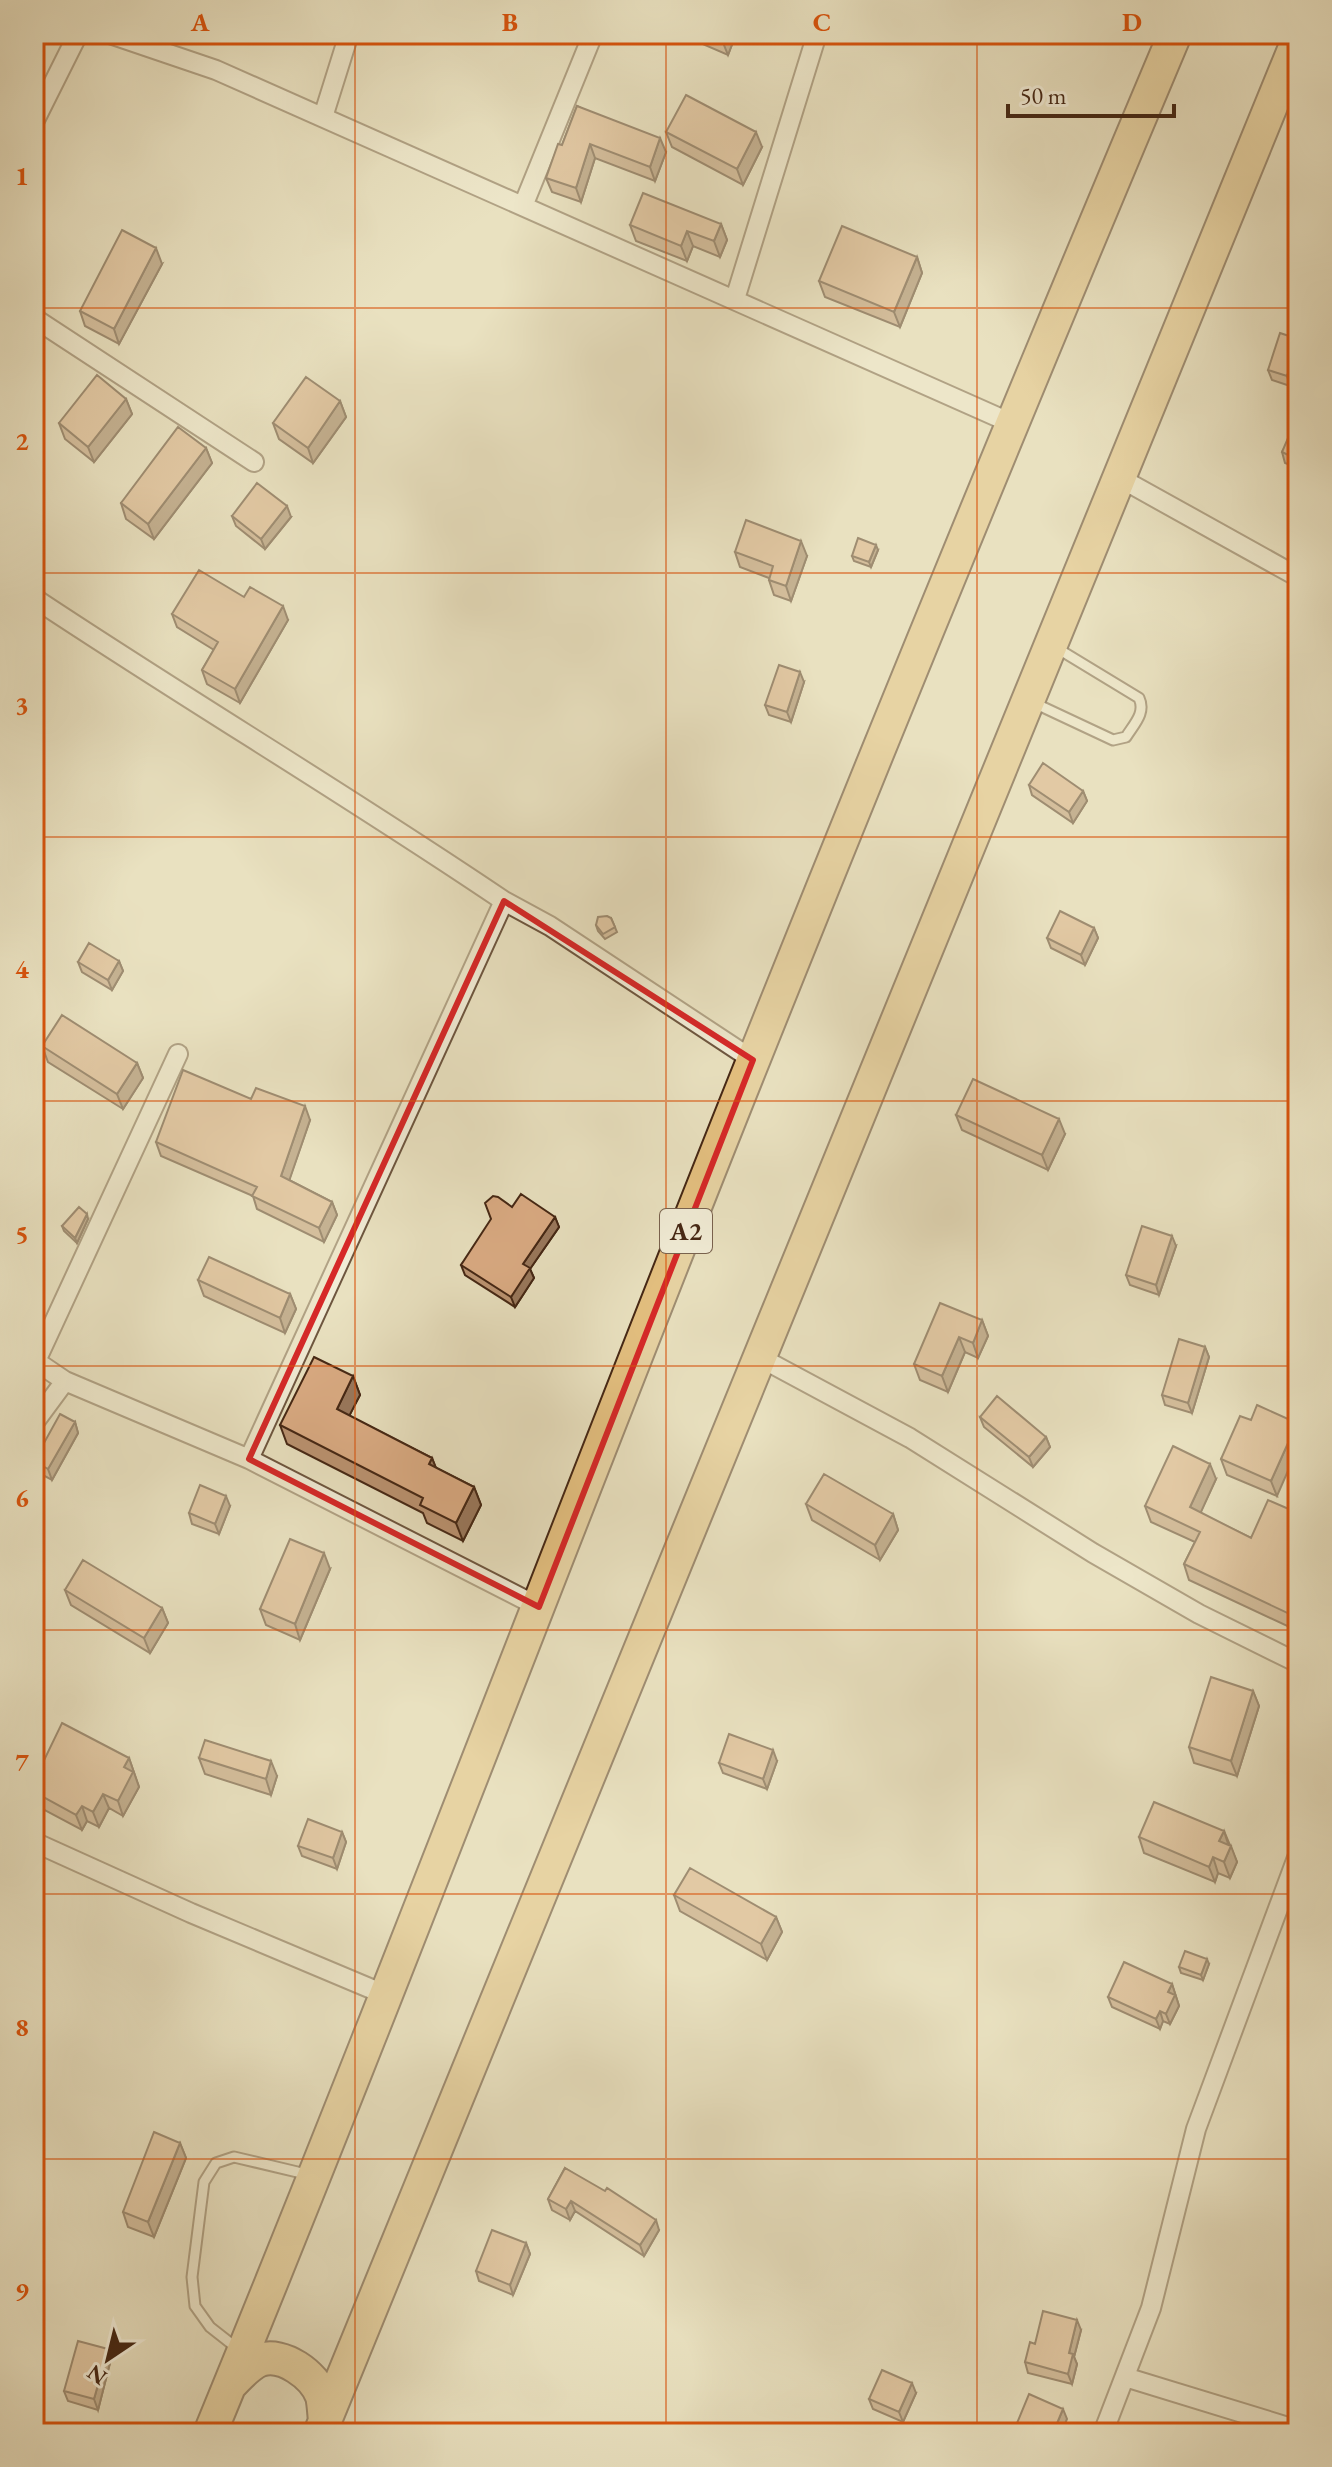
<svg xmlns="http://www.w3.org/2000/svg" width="1332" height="2467" font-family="'EB Garamond',serif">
  <rect width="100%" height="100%" fill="#e9e1c0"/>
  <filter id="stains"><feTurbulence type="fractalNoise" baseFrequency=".0025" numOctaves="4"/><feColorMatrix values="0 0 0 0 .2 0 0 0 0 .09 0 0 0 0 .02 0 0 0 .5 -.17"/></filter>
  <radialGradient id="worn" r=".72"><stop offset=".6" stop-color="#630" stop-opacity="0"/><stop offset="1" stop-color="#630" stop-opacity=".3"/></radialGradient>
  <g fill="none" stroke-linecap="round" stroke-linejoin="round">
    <g stroke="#6e563f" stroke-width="13">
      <path id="service" d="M1032 702 1113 740 1126 737C1134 724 1146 713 1139 698L1055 647
        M238 2349 210 2327 195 2306 192 2277 204 2182 216 2163 234 2157 310 2175"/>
    </g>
    <g stroke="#6e563f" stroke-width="22">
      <path id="minor" d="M110 34 216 70 1011 423
        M323 117 349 34
        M34 122 78 34
        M523 206 593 34
        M735 299 817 34
        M34 318 254 462
        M1120 478 1298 577
        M34 598C189 701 349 796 504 901
        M759 1357 910 1438 1093 1553 1199 1614 1298 1663
        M34 1360 65 1381 249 1459 539 1607
        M36 1361 178 1054
        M34 1423 65 1381
        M249 1459 504 901 550 926 753 1060
        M34 1842 191 1913 386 1995
        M1125 2377 1298 2430
        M1103 2433 1151 2308 1196 2129 1298 1855"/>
    </g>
    <g stroke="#452714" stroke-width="36">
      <path id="trunk" d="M231 2384C240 2375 248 2365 260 2360 283 2352 314 2375 322 2396 324 2404 324 2413 325 2421
        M210 2433C398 1976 571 1514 755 1056 892 714 1032 373 1175 34
        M320 2433 1298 40"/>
    </g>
    <use href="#service" stroke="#f1ecd6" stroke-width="9"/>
    <use href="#minor" stroke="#f1ecd6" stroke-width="18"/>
    <use href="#trunk" stroke="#e4c080" stroke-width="32"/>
  </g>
  <path fill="#bb9371" stroke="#452714" stroke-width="2" d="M695 34H736L728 55 698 42Z
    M577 106 666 152 655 181 595 158 581 202 552 192 546 178 562 145Z
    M666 132 762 147 743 185 672 147Z
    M721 224 727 240 720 257 693 246 687 261 636 241 630 225Z
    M917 257 922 273 900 327 825 297 819 281Z
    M162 264 119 344 85 326 80 311Z
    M1298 339V363L1290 386 1272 380 1268 370Z
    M126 399 132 414 94 462 65 439 59 423Z
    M340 401 346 417 313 463 279 439 273 423Z
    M1298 426V468L1285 463 1282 452Z
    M206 448 212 463 154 539 126 519 121 503Z
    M232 516 291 517 265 549 236 526Z
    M878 550 871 567 854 561 852 556Z
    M735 552 807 556 791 601 774 595 769 580V578L740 567Z
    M244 597 288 620 240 703 207 684 202 670 214 650 177 627 172 614Z
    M804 682 791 722 769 715 765 705Z
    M1029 785 1083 791 1087 801 1073 823 1032 795Z
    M611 918 617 932 605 939 598 931 596 925Z
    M1094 928 1098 938 1085 965 1051 948 1047 938Z
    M119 961 123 971 112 990 82 972 78 962Z
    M42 1046 137 1063 143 1078 123 1109 48 1062Z
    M251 1099 310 1120 289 1180 332 1202 337 1215 324 1242 257 1209 253 1196 161 1156 156 1142Z
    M956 1115 1065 1134 1048 1170 962 1130Z
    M512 1207 555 1217 559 1227 530 1269 534 1278 515 1307 465 1275 461 1265Z
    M88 1219 77 1243 64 1231 62 1226Z
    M1176 1246 1159 1295 1130 1285 1126 1275Z
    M198 1280 290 1294 296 1309 285 1333 204 1296Z
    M982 1320 988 1336 978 1358 965 1352 948 1392 920 1380 914 1364Z
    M1205 1347 1209 1357 1192 1413 1165 1405 1162 1395Z
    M353 1376 360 1395 349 1416 432 1458 436 1468 474 1487 481 1505 463 1541 427 1523 423 1513 287 1444 280 1425Z
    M980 1417 1046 1437 1050 1447 1033 1467 984 1427Z
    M1251 1420 1277 1496 1227 1475 1221 1459Z
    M75 1422 78 1433 52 1480 37 1472 34 1462Z
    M1216 1479 1200 1513 1251 1538 1298 1513V1631L1189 1580 1184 1564 1195 1542 1151 1522 1145 1506Z
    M806 1504 893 1514 898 1530 880 1560 812 1520Z
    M230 1506 219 1534 192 1524 189 1513Z
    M330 1569 300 1640 266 1625 260 1609Z
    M65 1590 162 1608 168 1623 150 1653 71 1605Z
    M1253 1691 1259 1706 1237 1776 1194 1763 1189 1747Z
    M129 1758 139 1787 123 1816 109 1808 99 1827 87 1821 82 1830 35 1805 34 1781Z
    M199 1758 277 1776 271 1795 205 1774Z
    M777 1761 767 1789 723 1773 719 1763Z
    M1224 1831 1237 1862 1230 1878 1218 1873 1215 1882 1144 1853 1139 1837Z
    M342 1832 346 1842 337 1869 302 1856 298 1846Z
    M674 1895 776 1917 782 1932 767 1960 680 1911Z
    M1209 1964 1203 1980 1181 1973 1179 1967Z
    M1172 1984 1179 2006 1170 2024 1163 2021 1160 2029 1112 2007 1108 1997Z
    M180 2143 186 2158 154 2237 128 2227 123 2212Z
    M565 2168 659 2230 644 2256 575 2211 570 2220 552 2210 548 2199Z
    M526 2243 530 2254 513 2295 479 2281 476 2271Z
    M1081 2330 1074 2357 1077 2364 1072 2384 1028 2373 1025 2362 1035 2344Z
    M111 2359 98 2410 68 2401 64 2391Z
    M916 2393 903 2422 873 2409 869 2399Z"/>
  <path fill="#99785c" stroke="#452714" stroke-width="2" d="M725 34H736L728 55 722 40Z
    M756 132 762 147 743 185 737 169Z
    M660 138 666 152 655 181 650 167Z
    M590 144 595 158 581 202 576 188Z
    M721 224 727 240 720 257 714 241Z
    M687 231 693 246 687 261 681 246Z
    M156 248 162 264 119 344 114 329Z
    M917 257 922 273 900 327 894 312Z
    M1298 341V363L1290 386 1287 376Z
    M126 399 132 414 94 462 88 447Z
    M340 401 346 417 313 463 308 448Z
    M206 448 212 463 154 539 148 524Z
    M287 506 291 517 265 549 261 539Z
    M801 541 807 556 791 601 786 586Z
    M876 545 878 550 871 567 869 562Z
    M283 606 288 620 240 703 235 689Z
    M800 672 804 682 791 722 787 712Z
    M1083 791 1087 801 1073 823 1069 812Z
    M1094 928 1098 938 1085 965 1081 955Z
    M119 961 123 971 112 990 108 980Z
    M137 1063 143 1078 123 1109 117 1094Z
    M305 1106 310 1120 286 1190 281 1176Z
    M1059 1119 1065 1134 1048 1170 1042 1155Z
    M332 1202 337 1215 324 1242 319 1228Z
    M87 1214 88 1219 77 1243 75 1238Z
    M555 1217 559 1227 530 1269 534 1278 515 1307 511 1297 523 1264Z
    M1172 1236 1176 1246 1159 1295 1156 1285Z
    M290 1294 296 1309 285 1333 280 1318Z
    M38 1310 42 1320 34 1337V1318Z
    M982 1320 988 1336 978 1358 973 1343Z
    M959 1337 965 1352 948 1392 942 1376Z
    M1205 1347 1209 1357 1192 1413 1188 1403Z
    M353 1376 360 1395 343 1428 337 1409Z
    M75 1422 78 1433 52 1480 48 1469Z
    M1297 1423 1298 1426V1448L1277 1496 1271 1481Z
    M1046 1437 1050 1447 1033 1467 1029 1457Z
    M432 1458 439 1476 429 1464Z
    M1210 1464 1216 1479 1196 1523 1190 1507Z
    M474 1487 481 1505 463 1541 456 1523Z
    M226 1496 230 1506 219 1534 215 1524Z
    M893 1514 898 1530 880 1560 875 1545Z
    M324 1553 330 1569 300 1640 295 1624Z
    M162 1608 168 1623 150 1653 144 1638Z
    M1253 1691 1259 1706 1237 1776 1231 1761Z
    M773 1750 777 1761 767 1789 763 1779Z
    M129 1758 139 1787 123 1816 118 1801 124 1767Z
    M271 1761 277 1776 271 1795 266 1779Z
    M103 1794 109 1808 99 1827 93 1812Z
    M82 1806 87 1821 82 1830 76 1815Z
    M1224 1831 1229 1847 1219 1841Z
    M342 1832 346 1842 337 1869 333 1858Z
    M1231 1846 1237 1862 1230 1878 1224 1862Z
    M1213 1857 1218 1873 1215 1882 1209 1867Z
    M776 1917 782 1932 767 1960 761 1944Z
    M1207 1959 1209 1964 1203 1980 1201 1975Z
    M1172 1984 1179 2006 1170 2024 1166 2014 1168 1992Z
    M1160 2011 1163 2021 1160 2029 1156 2019Z
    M180 2143 186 2158 154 2237 148 2222Z
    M571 2201 575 2211 570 2220 566 2209Z
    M656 2220 659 2230 644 2256 640 2245Z
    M526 2243 530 2254 513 2295 510 2285Z
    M1077 2320 1081 2330 1074 2357 1077 2364 1072 2384 1068 2374 1069 2353Z
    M108 2349 111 2359 98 2410 94 2399Z
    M912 2383 916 2393 903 2422 899 2412Z
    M1063 2409 1067 2419 1061 2433H1053Z"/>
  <path fill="#daab83" stroke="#452714" stroke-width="2" d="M707 34H725L722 40Z
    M686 95 756 132 737 169 666 132Z
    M577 106 660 138 650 167 590 144 576 188 546 178 558 144 562 145Z
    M643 193 721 224 714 241 687 231 681 246 630 225Z
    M842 226 917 257 894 312 819 281Z
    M122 230 156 248 114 329 80 311Z
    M1280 333 1298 339 1287 376 1268 370Z
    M97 375 126 399 88 447 59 423Z
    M306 377 340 401 308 448 273 423Z
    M1294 424 1298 426V460L1282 452Z
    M178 427 206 448 148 524 121 503Z
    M257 483 287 506 261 539 232 516Z
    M746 520 801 541 786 586 769 580 773 566 735 552Z
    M858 538 876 545 869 562 852 556Z
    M199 570 244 597 250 587 283 606 235 689 202 670 218 642 172 614Z
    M779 665 800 672 787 712 765 705Z
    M1043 763 1083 791 1069 812 1029 785Z
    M1060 911 1094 928 1081 955 1047 938Z
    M607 916 611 918 615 927 603 934 596 925 598 917Z
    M89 943 119 961 108 980 78 962Z
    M62 1015 137 1063 117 1094 42 1046Z
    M183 1070 251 1099 256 1088 305 1106 281 1176 332 1202 319 1228 252 1196 257 1187 156 1142Z
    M973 1079 1059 1119 1042 1155 956 1115Z
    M521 1194 555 1217 523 1264 530 1268 511 1297 461 1265 491 1219 485 1203 493 1196 498 1197 512 1207Z
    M79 1207 87 1214 75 1238 62 1226Z
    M1142 1226 1172 1236 1156 1285 1126 1275Z
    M209 1257 290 1294 280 1318 198 1280Z
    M940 1303 982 1320 973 1343 959 1337 942 1376 914 1364Z
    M1179 1339 1205 1347 1188 1403 1162 1395Z
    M314 1357 353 1376 337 1409 432 1458 429 1464 474 1487 456 1523 420 1505 423 1498 280 1425Z
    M997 1396 1046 1437 1029 1457 980 1417Z
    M1257 1405 1297 1423 1271 1481 1221 1459 1240 1416 1251 1420Z
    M60 1414 75 1422 48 1469 34 1461Z
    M1173 1446 1210 1464 1190 1507 1251 1538 1268 1500 1298 1513V1618L1184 1564 1200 1532 1145 1506Z
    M824 1474 893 1514 875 1545 806 1504Z
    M200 1485 226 1496 215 1524 189 1513Z
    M290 1539 324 1553 295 1624 260 1609Z
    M83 1560 162 1608 144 1638 65 1590Z
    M1211 1677 1253 1691 1231 1761 1189 1747Z
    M62 1723 129 1758 124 1767 133 1772 118 1801 103 1794 93 1812 82 1806 76 1815 34 1792V1781Z
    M729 1734 773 1750 763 1779 719 1763Z
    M205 1740 271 1761 266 1779 199 1758Z
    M1154 1802 1224 1831 1219 1841 1231 1846 1224 1862 1213 1857 1209 1867 1139 1837Z
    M308 1819 342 1832 333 1858 298 1846Z
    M690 1868 776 1917 761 1944 674 1895Z
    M1185 1951 1207 1959 1201 1975 1179 1967Z
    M1124 1962 1172 1984 1168 1992 1175 1995 1166 2014 1160 2011 1156 2019 1108 1997Z
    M154 2132 180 2143 148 2222 123 2212Z
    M565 2168 605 2191 607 2188 656 2220 640 2245 571 2201 566 2209 548 2199Z
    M492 2230 526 2243 510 2285 476 2271Z
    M1043 2311 1077 2320 1069 2353 1073 2354 1068 2374 1025 2362 1030 2342 1035 2344Z
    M78 2341 108 2349 94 2399 64 2391Z
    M882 2370 912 2383 899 2412 869 2399Z
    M1029 2394 1063 2409 1053 2433H1027L1015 2428Z"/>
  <path d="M0 0H1332V2467H0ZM504 901 753 1060 539 1607 249 1459Z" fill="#e9e1c0" fill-opacity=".55" fill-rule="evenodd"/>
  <path fill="none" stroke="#d62828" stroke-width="6" stroke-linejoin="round" d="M504 901 753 1060 539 1607 249 1459Z"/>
  <path fill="none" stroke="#d8540d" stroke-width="2" stroke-opacity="0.55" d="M355 34V2433M666 34V2433M977 34V2433M34 308H1298M34 573H1298M34 837H1298M34 1101H1298M34 1366H1298M34 1630H1298M34 1894H1298M34 2159H1298"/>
  <g text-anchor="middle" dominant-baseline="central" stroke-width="8" stroke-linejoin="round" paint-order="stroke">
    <rect fill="#f1ecd6" stroke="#79624e" stroke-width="2" x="660" y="1209" width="52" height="44" rx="6"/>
    <g font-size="26" font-weight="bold" fill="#452714">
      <text x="686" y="1231">A2</text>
    </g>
  </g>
  <rect width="1332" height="2467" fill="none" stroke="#e9e1c0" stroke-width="88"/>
  <g transform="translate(108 2359) rotate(215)" stroke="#f1ecd6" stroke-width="6" paint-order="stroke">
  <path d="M0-6L14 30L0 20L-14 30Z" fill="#452714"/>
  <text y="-12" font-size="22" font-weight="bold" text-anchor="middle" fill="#452714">N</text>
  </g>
  <path d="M1008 104v12h166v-12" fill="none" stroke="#452714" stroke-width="4"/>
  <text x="1020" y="104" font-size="24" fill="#452714" stroke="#f1ecd6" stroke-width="6" paint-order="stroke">50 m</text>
  <rect x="44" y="44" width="1244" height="2379" fill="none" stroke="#d8540d" stroke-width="3"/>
  <g font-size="26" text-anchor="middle" font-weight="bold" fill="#d8540d">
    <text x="200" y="31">A</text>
    <text x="510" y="31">B</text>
    <text x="822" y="31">C</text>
    <text x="1132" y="31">D</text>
    <text x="22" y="185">1</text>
    <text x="22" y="450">2</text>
    <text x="22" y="714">3</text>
    <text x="22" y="978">4</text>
    <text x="22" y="1243">5</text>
    <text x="22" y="1507">6</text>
    <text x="22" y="1771">7</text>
    <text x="22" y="2036">8</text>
    <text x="22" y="2300">9</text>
  </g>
  <rect width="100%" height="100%" filter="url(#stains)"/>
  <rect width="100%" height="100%" fill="url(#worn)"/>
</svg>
